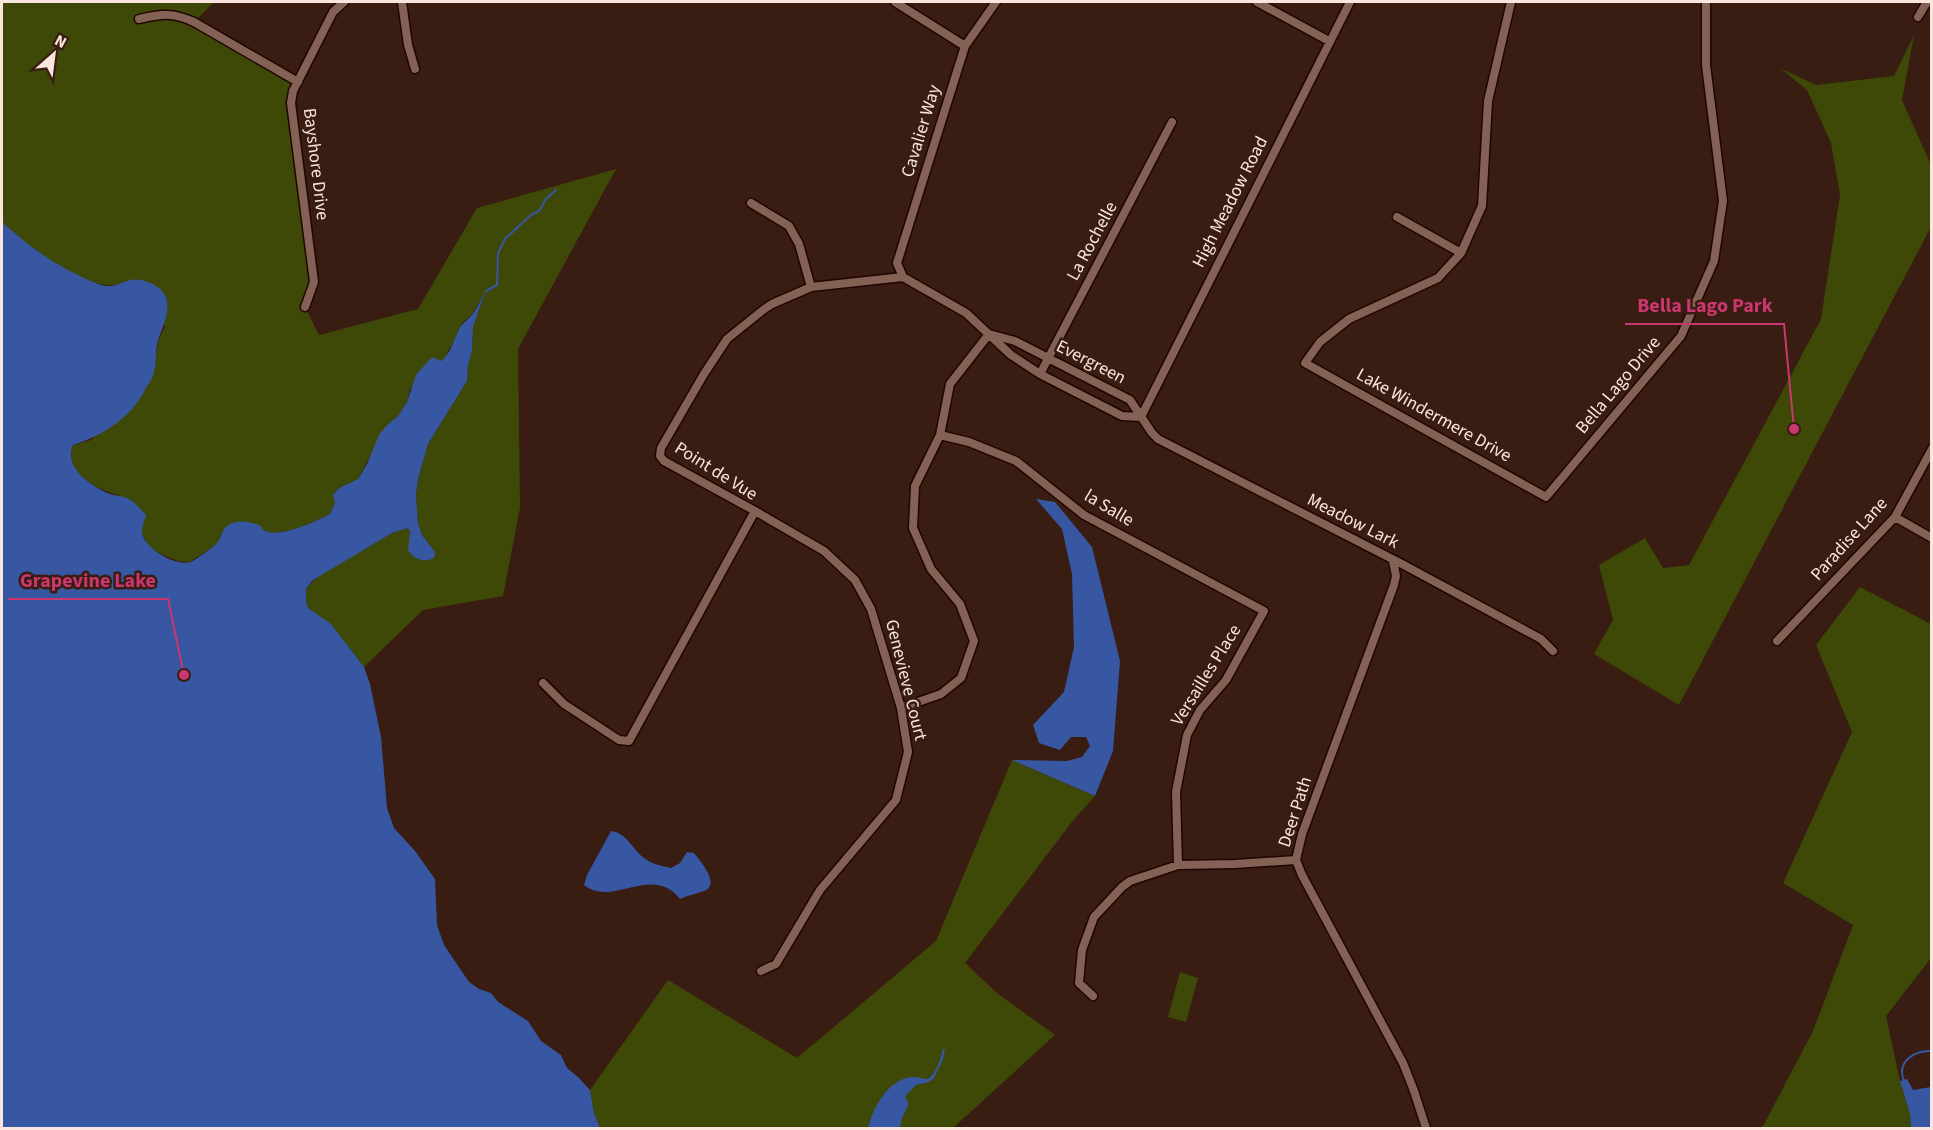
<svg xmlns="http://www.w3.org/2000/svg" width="1933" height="1130" font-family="'Source Sans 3',sans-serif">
  <rect width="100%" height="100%" fill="#391c12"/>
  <path fill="#3e4807" d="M2 2H214L194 22 298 82 293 91 314 282 305 307 319 335 418 309 477 208 616 169 518 349 520 508 503 596 423 610 364 667 331 625 308 608 306 600V589L319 575 392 533 408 528 410 532 411 543 435 552 422 535 418 523 416 495 418 479 428 444 467 381 468 366 472 350 473 327 481 305 484 294 472 315 464 321 458 330 456 341 449 349 446 357 410 389 407 402 398 416 386 426 358 479 339 488 333 495 335 502 330 514C314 522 279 539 263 530L222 532 217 544 190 562 178 561 168 557 154 551 146 542 141 531 119 495C106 493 81 480 74 469 70 462 71 452 73 445L91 440 154 372 158 341 165 326 126 281C94 301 25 243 2 222Z
    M1914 35 1902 100 1931 165V227L1679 705 1594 654 1613 620 1599 565 1645 538 1663 568 1689 565 1821 319 1840 195 1831 143 1807 90 1780 68 1816 85 1894 76Z
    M1860 587 1931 624V958L1886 1016 1900 1081 1910 1114 1911 1128H1762L1813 1031 1853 925 1783 883 1852 732 1816 645Z
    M1012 760 1095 796 1071 823 965 963 997 993 1055 1035 953 1128H600L594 1113 590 1090 668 980 797 1058 936 941Z
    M1180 972 1198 978 1186 1022 1168 1017Z"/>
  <path fill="#3757a2" d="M2 222C29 246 47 260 80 276 88 280 97 284 105 286 115 287 119 283 127 281 138 277 152 282 161 290 175 304 163 325 158 340 155 351 157 362 154 372 153 378 149 383 146 388 131 418 104 435 73 445 64 468 88 483 105 492 113 496 121 495 129 499 135 502 141 510 146 515 145 521 141 528 142 533 146 550 175 566 191 562 194 561 216 545 217 543 222 536 222 528 230 524 239 519 252 522 261 526L263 530C279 539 314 522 330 514L335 502 333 495 339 488 358 479 367 464 379 435 386 426 398 416 407 402 416 375 432 357 441 361C451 353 454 340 459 329 463 322 468 320 472 315 478 308 481 298 486 290L473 327 472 350 468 366 467 381 428 444 418 479 416 495 418 523 422 535 435 552 434 558C424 563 416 560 408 551L410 532 408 528 392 533 313 580 306 589V600L308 608 331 624 364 667 370 684 381 737 387 808 394 828 415 851 435 879 437 925 444 945 469 982 479 989 491 993 498 1002 528 1021 541 1041 561 1055 567 1068 578 1077 590 1090 594 1113 600 1128H2Z
    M1036 499 1055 502 1092 547 1120 661 1113 751 1095 796 1012 760 1067 761 1082 757 1090 746 1086 737H1071L1060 750 1039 743 1033 725 1064 692 1074 647 1072 574 1062 529Z
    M611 831C626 832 633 850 644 858 651 864 662 866 671 868L680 863 687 852 694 853C700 861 721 884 704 891 696 894 688 895 680 899 652 863 613 908 584 885L587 875Z
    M943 1049H945L943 1059 934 1078 929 1082 916 1085 905 1096C910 1103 908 1107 904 1114 901 1118 901 1124 900 1128H868C873 1108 889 1077 914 1077 919 1077 923 1079 928 1079 937 1072 940 1060 943 1049Z
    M1907 1079 1913 1090 1931 1087V1128H1911L1910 1114 1900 1081Z"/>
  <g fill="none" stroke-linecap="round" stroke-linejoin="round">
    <path stroke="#3757a2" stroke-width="2" d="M486 291 497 285 498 253 505 239 531 215 539 211 546 199 556 190
      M1904 1081C1896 1062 1914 1050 1932 1051"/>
    <g stroke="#1f0601" stroke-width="11">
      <path id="street" d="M402 2 408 45 415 69
        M895 2 965 46
        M1257 2 1329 41
        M1511 2 1488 101 1482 206 1461 253 1438 278 1349 319 1320 342 1305 363 1546 497 1681 336 1714 261 1723 201 1706 65V2
        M1918 17 1927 2
        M139 19C162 14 172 12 194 22L298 82
        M751 203 789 226 799 244 811 287
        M1397 217 1461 253
        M903 277 897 263 965 46 996 2
        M903 277 966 313 1011 355 1040 374 1122 416 1141 417
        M305 307 314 282 291 103 293 91 333 12 344 2
        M989 334 1015 341 1130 400 1152 433 1158 439 1402 564 1541 639 1553 651
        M1040 374 1172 122
        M1141 417 1350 2
        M940 435 969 442 1016 461 1084 515 1264 611 1226 680 1200 710 1187 735 1176 792 1178 865
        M755 511 824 551 855 580 871 609 901 708 908 752 896 800 820 890 776 964 761 971
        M1895 517 1932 538
        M1393 561 1396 576 1394 585 1302 834 1296 860 1302 875 1403 1063 1414 1091 1426 1128
        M1777 641 1895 517 1932 449
        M543 683 564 704 619 740 629 741 755 511 664 461 660 456 661 448 704 374 727 339 763 310 772 304 811 287 903 277
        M901 708 941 694 961 678 974 641 960 604 931 569 913 528 915 486 940 435 950 384 989 334
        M1093 996 1079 983 1082 950 1094 917 1122 887 1130 881 1178 865 1235 864 1296 860"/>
    </g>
    <use href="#street" stroke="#846155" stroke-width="8"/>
  </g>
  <g text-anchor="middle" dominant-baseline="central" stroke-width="5" stroke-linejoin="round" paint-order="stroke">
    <g font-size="18" fill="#fae6de" stroke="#391c12">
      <text transform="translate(921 131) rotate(-73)">Cavalier Way</text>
      <text transform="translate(316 164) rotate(83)">Bayshore Drive</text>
      <text transform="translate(1230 202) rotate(-63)">High Meadow Road</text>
      <text transform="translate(1092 241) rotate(-62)">La Rochelle</text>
      <text transform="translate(1091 362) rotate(27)">Evergreen</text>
      <text transform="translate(1618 385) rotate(-50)">Bella Lago Drive</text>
      <text transform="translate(1434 415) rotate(29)">Lake Windermere Drive</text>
      <text transform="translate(716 471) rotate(32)">Point de Vue</text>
      <text transform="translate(1109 508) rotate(31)">la Salle</text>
      <text transform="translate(1353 521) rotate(27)">Meadow Lark</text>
      <text transform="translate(1849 539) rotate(-48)">Paradise Lane</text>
      <text transform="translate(1206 675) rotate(-58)">Versailles Place</text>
      <text transform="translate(906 680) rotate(76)">Genevieve Court</text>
      <text transform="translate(1295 812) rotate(-72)">Deer Path</text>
    </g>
  </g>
  <path fill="none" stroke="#ca376f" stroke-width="2" d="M1794 429L1784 324H1625M184 675L168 599H8"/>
  <g fill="#ca376f" stroke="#391c12" stroke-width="2">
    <circle cx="1794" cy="429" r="6"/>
    <circle cx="184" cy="675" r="6"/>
  </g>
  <g font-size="20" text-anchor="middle" font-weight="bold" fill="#ca376f" stroke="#391c12" stroke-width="5" stroke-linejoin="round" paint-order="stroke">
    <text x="1705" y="312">Bella Lago Park</text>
    <text x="88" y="587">Grapevine Lake</text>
  </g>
  <rect width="1933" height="1130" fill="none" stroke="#fae6de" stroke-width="6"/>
  <g transform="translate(54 54) rotate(28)" stroke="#391c12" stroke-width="4.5" paint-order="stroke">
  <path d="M0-4.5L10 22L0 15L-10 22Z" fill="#fae6de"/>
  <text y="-9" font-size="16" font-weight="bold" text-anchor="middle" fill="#fae6de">N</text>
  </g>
</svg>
